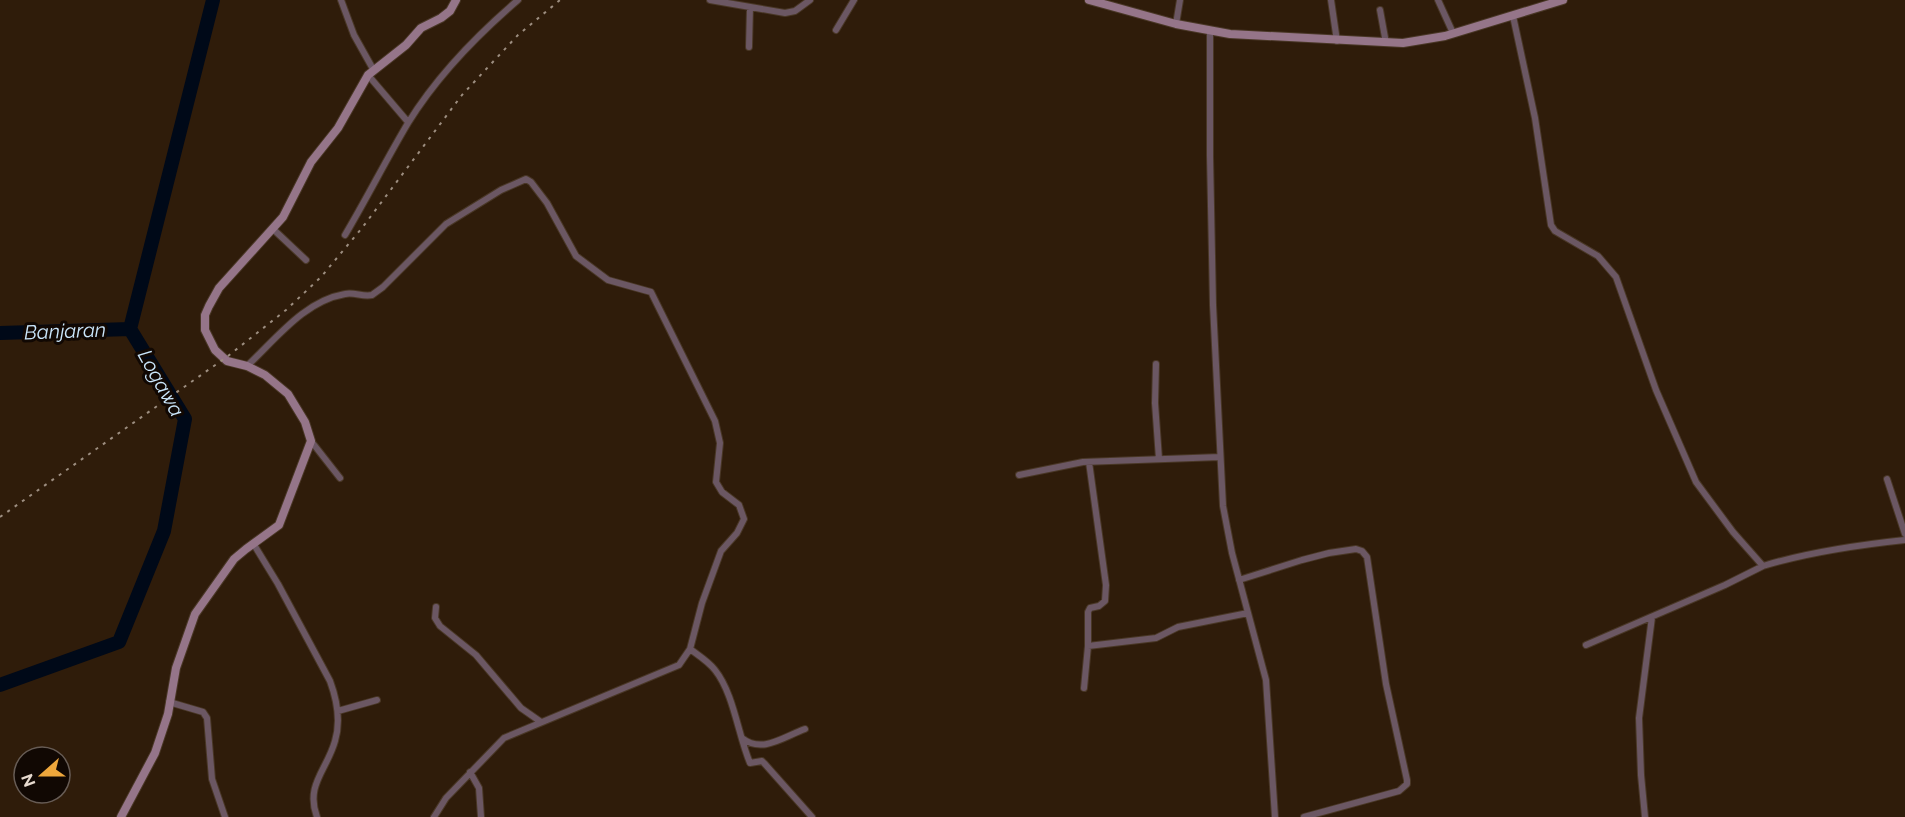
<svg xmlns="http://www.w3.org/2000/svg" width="1905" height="817" font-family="Raleway,sans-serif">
  <rect width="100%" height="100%" fill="#2f1c0a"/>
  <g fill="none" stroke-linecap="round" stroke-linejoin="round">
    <path stroke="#000918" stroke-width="14" d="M0 333 130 329
      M0 685 119 642 164 531 185 419 130 329 213 0"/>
    <g stroke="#493726" stroke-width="8">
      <path id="street" d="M341 0 354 35 373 69
        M710 0 785 13 795 11 810 0
        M1331 0 1337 41
        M1438 0 1453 33
        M1380 10 1386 43
        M1513 16 1535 118 1551 225 1555 231 1598 256 1616 277 1656 390 1696 482 1733 532 1763 566C1809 552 1858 545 1905 540
        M1176 24 1180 0
        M836 30 854 0
        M1210 30V156L1213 305 1223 506 1232 553 1266 680 1275 817
        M749 47 750 7
        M368 75 408 122
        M273 229 306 260
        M345 235C367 198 386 160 408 123 437 76 476 36 518 0
        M1156 364 1155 403 1159 459
        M247 366C276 339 304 301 345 294 354 292 363 297 372 295L383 287 446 224 501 190 526 179 531 182 547 203 576 256 608 280 651 292 715 421 720 443 716 482 722 492 739 505 744 519 737 533 721 551 702 603 690 649 679 665 504 738 446 798 434 817
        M311 441 340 478
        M1019 475 1083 462 1220 457
        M1887 479 1905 534
        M253 543 278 584 330 681C337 700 341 721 335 741 327 770 305 785 317 817
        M1239 580 1302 560 1329 553 1356 549 1362 551 1367 557 1386 684 1407 780V784L1399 791 1304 817
        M436 607 435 618 440 626 476 655 521 708 541 722
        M1586 645 1725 585 1763 566
        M1088 646 1156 638 1178 627 1248 613
        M690 649C698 655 709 662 715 670 734 694 738 735 750 763L762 761 764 763 812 817
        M1084 688 1088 646V612L1090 608 1099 606 1105 601 1106 585 1089 462
        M169 702 203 712 207 718 212 779 225 817
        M338 711 377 700
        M742 738C762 754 783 737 805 729
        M470 772 479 788 481 817
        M1645 817 1641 775 1639 718 1652 617"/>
    </g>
    <g stroke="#493726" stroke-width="10">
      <path id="secondary" d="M1089 0 1176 24 1230 34 1403 43 1445 36 1563 0
        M121 817 155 753 168 714 176 668 195 614 234 559 246 549 279 525 311 441 305 422 288 394 265 375 247 366 227 361 215 350 205 330V315L209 306 219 288 283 217 311 162 338 128 368 75 406 45 421 28 441 18 450 11 456 0"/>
    </g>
    <use href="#street" stroke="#6b5763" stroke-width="6"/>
    <use href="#secondary" stroke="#957589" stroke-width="8"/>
    <path stroke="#9d8e80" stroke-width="2" stroke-dasharray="3 6" stroke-linecap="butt" d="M0 517 228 356 286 310 321 277 362 228 462 95 518 35 560 0"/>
  </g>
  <g text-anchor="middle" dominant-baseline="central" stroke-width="6" stroke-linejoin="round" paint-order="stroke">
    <g font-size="20" font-style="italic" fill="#cbe7fc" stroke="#110803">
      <text transform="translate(65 331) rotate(-2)">Banjaran</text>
      <text transform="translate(161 383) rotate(61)">Logawa</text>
    </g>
  </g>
  <g transform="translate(42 775) rotate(249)"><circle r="28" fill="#110803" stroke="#675c55" stroke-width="1.5"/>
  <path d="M0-4.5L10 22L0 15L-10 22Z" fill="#eea73c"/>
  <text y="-9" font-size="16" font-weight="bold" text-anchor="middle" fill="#e7dacf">N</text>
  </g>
</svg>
